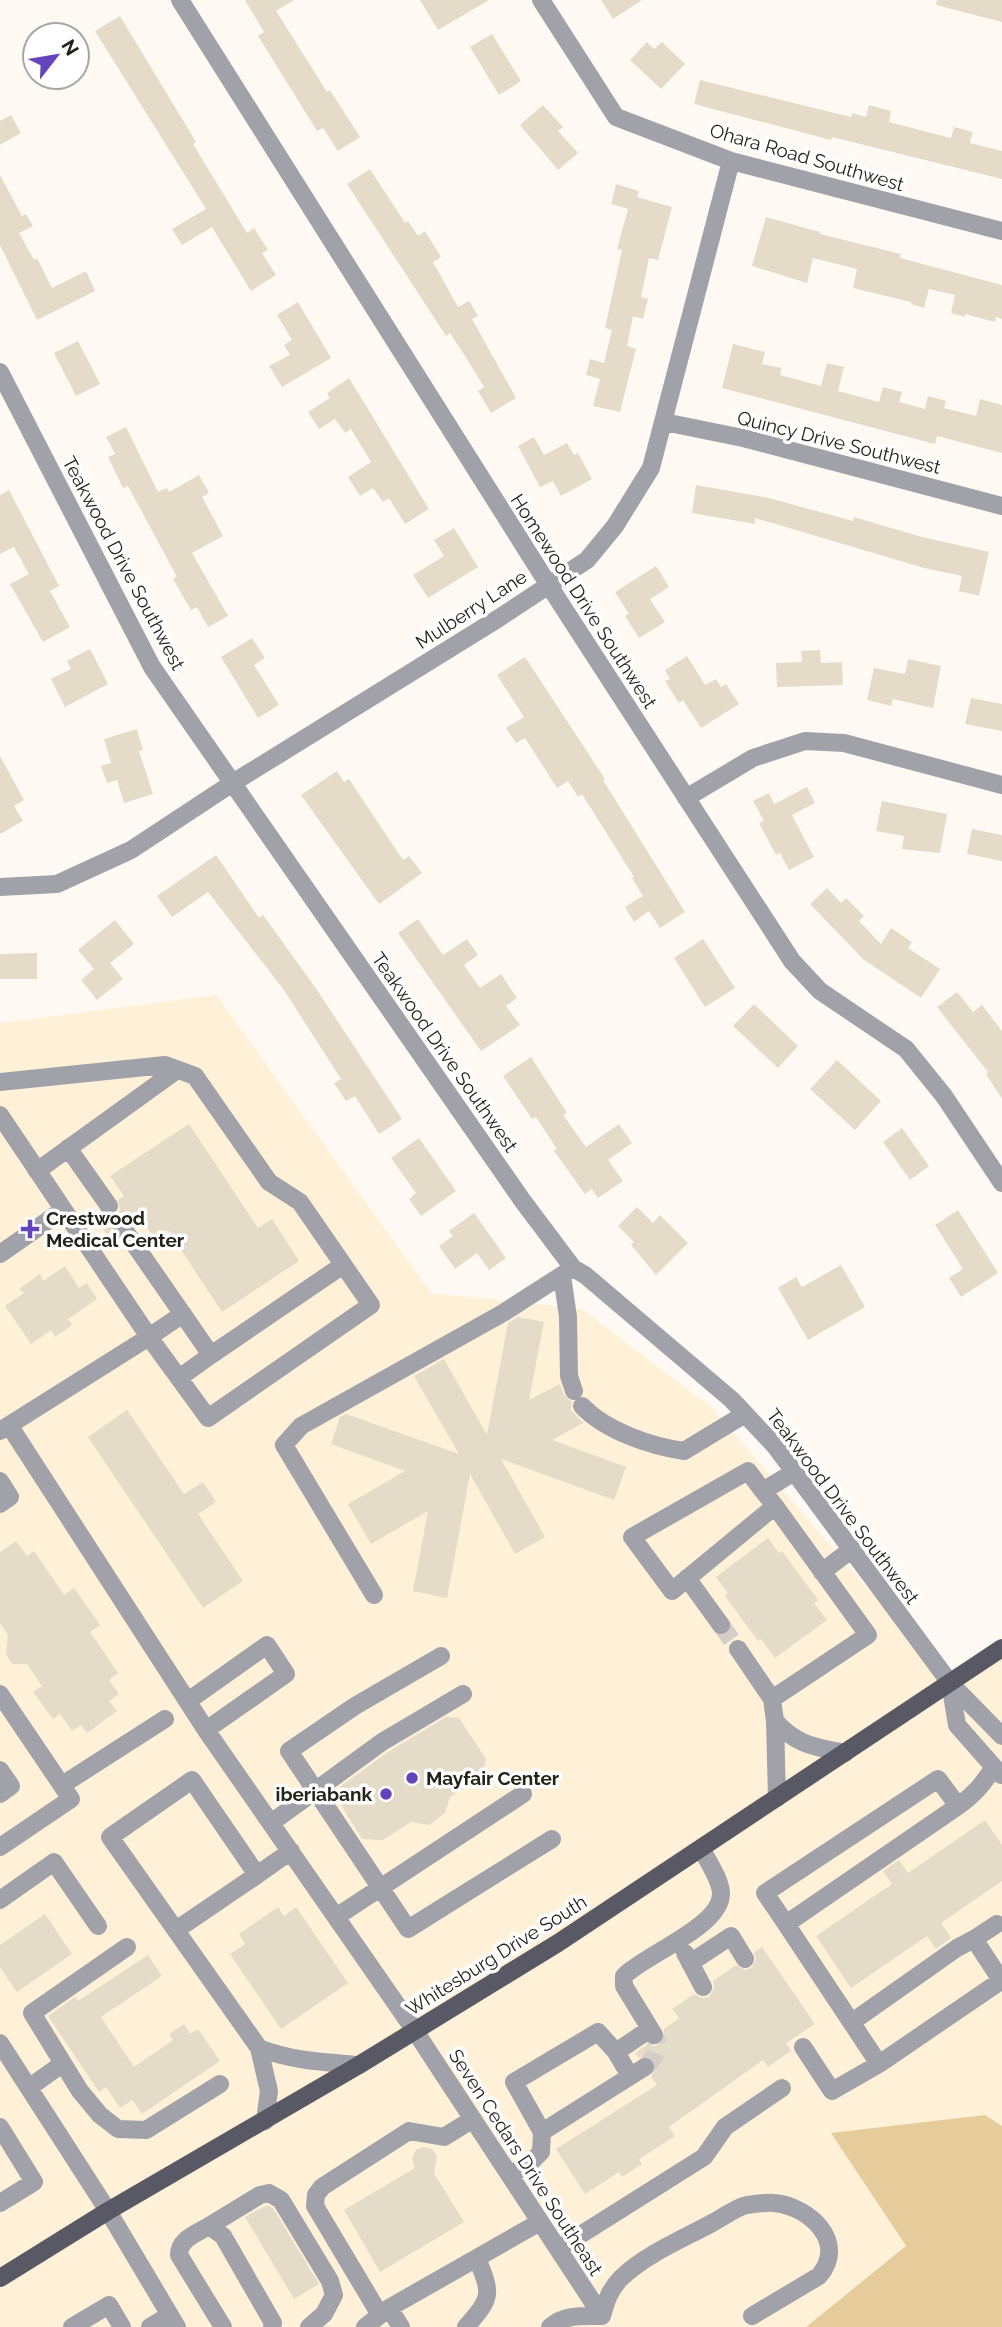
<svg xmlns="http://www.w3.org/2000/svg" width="1002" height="2327" font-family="Raleway,sans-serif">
  <rect width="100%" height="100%" fill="#fefaf3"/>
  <path fill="#fef1d8" d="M216 995 431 1293 582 1309 712 1408 949 1683 1002 1649V2126L985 2115 832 2134 906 2247 806 2327H0V1023Z"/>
  <path fill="#e6cc9b" d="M985 2115 1002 2126V2327H806L906 2246 831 2133Z"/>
  <path fill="#e4dbc9" d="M245 0H294L276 11 327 92 330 90 360 137 338 151 323 128 317 131 258 36 264 32Z
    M420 0H489L438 30Z
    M601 0H642L613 19Z
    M937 0H1002V22L936 5Z
    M120 16 196 142 193 144 247 233 254 228 268 250 262 253 276 275 251 291 212 227 182 245 172 229 206 209 95 31Z
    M492 34 521 81 499 95 470 47Z
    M647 42 654 49 662 42 685 64 661 89 630 60Z
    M700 80 851 117 852 113 866 117 869 105 891 111 889 122 951 138 954 127 973 132 970 143 1002 151V179L832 137 831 140 694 104Z
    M543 105 563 127 558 131 578 153 558 170 520 125Z
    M11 115 21 133 0 145V121Z
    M370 169 405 223 408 221 418 236 425 231 441 257 433 262 458 307 469 301 478 316 472 319 516 398 491 413 478 391 484 387 465 356 450 333 446 336 347 184Z
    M0 175 22 216 26 214 33 226 19 233 34 260 37 258 52 288 86 271 95 291 37 320 0 245Z
    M616 184 639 191 637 197 672 207 658 260 649 258 641 297 648 299 643 319 633 316 627 346 636 349 620 412 593 406 600 379 586 375 590 359 604 363 612 330 605 328 622 250 617 249 628 209 611 204Z
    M766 217 820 232V234L901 254 900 258 1002 285V319L996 317 995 322 965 314V317L951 313 955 295 929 289 924 308 911 304V302L853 288 857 269 813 258 807 283 752 266Z
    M298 302 331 358 282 387 269 366 290 355 284 345 292 340 277 315Z
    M78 341 100 384 76 396 54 353Z
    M733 344 765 352 762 364 781 368 780 375 821 386 827 363 844 367 838 391 879 402 883 387 902 392 899 402 925 409 928 396 946 401 944 408 976 416 980 399 1002 405V453L937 436 935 444 722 388Z
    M349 378 429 509 405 524 389 498 383 502 373 488 360 496 348 477 371 462 351 429 345 433 335 419 319 429 308 412 330 398 327 393Z
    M126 427 158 492 167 488 169 492 199 475 209 493 202 497 223 536 192 553 228 616 208 627 197 607 191 610 173 579 177 577 128 486 123 488 108 457 115 454 106 437Z
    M534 437 544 455 567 443 574 455 578 453 592 479 561 496 553 481 540 487 518 446Z
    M696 485 769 498 853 521 854 517 922 537 989 552 979 596 959 591 962 576 924 568 755 518V524L692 513Z
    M9 490 59 586 50 591 70 627 43 642 10 584 29 574 14 547 0 554V495Z
    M454 528 478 567 428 598 413 575 444 556 434 540Z
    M656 566 669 587 650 599 665 622 639 638 625 616 629 614 615 592Z
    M252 638 265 658 254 665 279 705 258 718 221 657Z
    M90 649 108 684 65 707 51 679 71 669 67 661Z
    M820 650 821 663 842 662 843 685 777 687 776 663 802 662 801 651Z
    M687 656 705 685 716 679 721 687 726 684 739 704 701 728 683 700 679 703 665 681 670 679 665 670Z
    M525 657 605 779 603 780 685 912 660 928 649 911 634 922 625 907 643 896 632 878 634 877 582 794 578 797 568 781 557 788 525 738 516 743 506 728 524 717 497 675Z
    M908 659 941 666 933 708 893 699 891 706 867 700 874 668 905 674Z
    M971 698 1002 704V731L965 724Z
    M137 729 143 750 139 751 153 794 124 803 117 780 107 783 101 766 111 763 104 739Z
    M0 756 24 800 14 806 23 821 0 834Z
    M337 771 344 782 349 779 403 860 409 856 422 873 379 904 301 795Z
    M807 787 815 803 792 815 814 857 789 870 780 853 776 855 759 823 764 821 753 801 769 793 774 804Z
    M882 801 947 814 940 853 902 849 904 836 876 831Z
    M972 829 1002 835V861L967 854Z
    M216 855 259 918 263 915 315 987 402 1119 379 1134 355 1096 346 1101 334 1083 341 1079 284 990 208 892 172 917 157 896Z
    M827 888 841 903 846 898 864 916 859 921 881 944 891 928 912 942 908 948 940 969 921 998 864 960 810 904Z
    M418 919 443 955 467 939 478 955 464 965 480 988 501 974 517 998 506 1006 520 1025 481 1051 398 933Z
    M115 920 134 944 110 963 123 979 97 1000 81 980 94 969 78 950Z
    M703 939 735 988 705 1007 674 958Z
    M37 953V979H0V954Z
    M957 992 973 1012 982 1005 1002 1031V1099L986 1074 988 1072 937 1007Z
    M754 1004 798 1046 778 1068 733 1026Z
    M531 1057 567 1113 563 1115 586 1147 619 1124 632 1143 608 1160 623 1181 598 1198 592 1189 585 1194 554 1151 557 1149 536 1117 532 1119 503 1076Z
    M837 1060 881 1101 855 1130 810 1089Z
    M189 1124 258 1228 272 1219 299 1261 222 1312 168 1230 155 1239 137 1214 130 1219 125 1214 116 1215 120 1210 118 1200 124 1196 110 1176Z
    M902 1128 929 1166 910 1180 883 1142Z
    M419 1138 456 1191 421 1216 409 1199 416 1193 391 1158Z
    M637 1207 653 1223 660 1215 688 1243 656 1275 631 1245 634 1242 618 1226Z
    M958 1210 998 1273 961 1297 949 1278 963 1269 935 1225Z
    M100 1212 105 1217 114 1216 111 1221 112 1231 107 1235 94 1216Z
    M474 1213 506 1258 489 1270 477 1253 455 1269 439 1246 453 1236 449 1231Z
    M841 1265 865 1307 808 1340 778 1288 796 1277 802 1287Z
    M65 1266 79 1288 87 1283 97 1299 68 1319 72 1325 55 1337 51 1330 31 1344 5 1306 24 1293 19 1289 40 1274 43 1281Z
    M518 1317 544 1322 529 1400 560 1384 564 1395 572 1402 571 1410 583 1423 552 1440 626 1467 614 1500 501 1459 545 1537 515 1554 470 1474 447 1598 413 1591 428 1511 371 1544 348 1504 405 1471 331 1444 340 1417 346 1414 459 1454 414 1376 444 1359 487 1435 508 1323Z
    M127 1410 184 1494 203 1482 216 1502 198 1514 243 1581 203 1608 88 1437Z
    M768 1538 779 1553 782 1551 818 1600 814 1603 827 1620 775 1658 761 1639 758 1641 725 1596 728 1593 716 1577Z
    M16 1541 27 1556 34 1551 64 1595 74 1588 100 1625 90 1632 118 1673 109 1680 119 1694 109 1701 117 1711 87 1733 81 1725 72 1731 60 1714 53 1719 33 1692 42 1686 27 1664H12L6 1654 8 1635 0 1623V1552Z
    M446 1717 459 1718 486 1759 482 1777 450 1797 445 1813 429 1825 411 1822 383 1840 362 1839 338 1800 341 1786 388 1752Z
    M985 1820 1002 1845V1881L941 1923 951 1938 936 1949 927 1936 851 1988 816 1936 892 1884 883 1871 899 1860 908 1873Z
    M278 1907 284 1916 296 1907 348 1983 281 2029 230 1954 245 1944 239 1934Z
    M45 1914 72 1954 17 1992 0 1967V1945Z
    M762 1947 815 2024 786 2043 791 2051 768 2067 763 2060 669 2127 675 2136 639 2159 642 2164 622 2177 619 2172 585 2194 556 2149 657 2085 651 2077 656 2067 654 2060 645 2056 639 2058 635 2053 648 2044 655 2046 664 2041V2029L679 2018 672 2009 694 1994 702 1998 709 1997 714 1988 713 1981 736 1965 745 1970 751 1968 756 1959 754 1952Z
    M148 1955 162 1976 101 2017 134 2067 173 2040 169 2034 184 2024 190 2034 198 2029 220 2061 142 2114 132 2100 120 2108 106 2087 99 2092 48 2016 75 1997 78 2001Z
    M424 2147 432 2149 437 2156 434 2173 464 2222 380 2272 344 2210 415 2168 412 2159 416 2150Z
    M267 2205 273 2208 319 2284 294 2299 245 2217Z"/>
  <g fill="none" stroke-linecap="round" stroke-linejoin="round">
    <path stroke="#d3cfc8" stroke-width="18" stroke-dasharray="18 9" stroke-linecap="butt" d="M721 1625 738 1649
      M645 2067C655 2058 661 2049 654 2035"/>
    <path stroke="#a1a1a9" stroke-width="18" d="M180 0 548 584 792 961 820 991 906 1049 944 1096 1002 1183
      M541 0 616 117 731 161 1002 231
      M0 372 152 667 522 1200 573 1268 585 1275 732 1400 775 1446 950 1683 1002 1736
      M664 422 743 438 1002 506
      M686 798 753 758 805 741 844 743 1002 785
      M0 887 57 884 131 850 231 784 499 618 587 560 615 526 651 468 731 161
      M0 1082 165 1065 195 1076 269 1182 300 1202 371 1305 208 1418 149 1337 0 1115
      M68 1148 109 1206
      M37 1171 177 1070
      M121 1225 211 1355 343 1265
      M0 1254 63 1210
      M562 1275 568 1317 569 1376 574 1391
      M179 1378 211 1355
      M582 1406C606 1431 650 1446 684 1451L745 1414
      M9 1425 206 1730 415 2031 602 2316
      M0 1431 149 1337 183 1314
      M0 1481 10 1497 0 1504
      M763 1491 775 1506 672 1591 632 1537 748 1471 763 1491 794 1472
      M822 1572 852 1549
      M687 1578 721 1625
      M374 1595 284 1445 301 1426 503 1313 573 1268
      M738 1649 772 1699 775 1721 777 1798
      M441 1656 355 1706 289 1751 408 1929 552 1839
      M950 1683 957 1725 1001 1775
      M0 1694 71 1799 0 1847
      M772 1699 868 1635 775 1506
      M188 1701 267 1645 286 1674 206 1730
      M775 1721C796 1745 815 1747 845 1753
      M0 1770 11 1786 0 1794
      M62 1785 165 1719
      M958 1806 938 1779 765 1893 786 1924 958 1806C974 1795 983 1784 994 1767
      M271 1823 382 1742 463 1694
      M0 1900 54 1862 98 1926
      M336 1917 523 1794
      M786 1924 879 2064 1002 1980
      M176 1930 257 1875
      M974 1939 997 1924
      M127 1947 32 2013 80 2091 100 2115 118 2129 146 2130 220 2084
      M685 1953 703 1987
      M690 1963 731 1936 745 1959
      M852 2022 957 1948 974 1939 1001 1980
      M654 2035 624 1986V1976C646 1954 722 1926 721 1893 720 1878 708 1862 701 1848
      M0 2043 108 2211 177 2327
      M803 2047 832 2091 879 2064
      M259 2048 110 1837 192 1780 257 1875 291 1851
      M630 2076 616 2052 650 2029
      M30 2087 62 2064
      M265 2121 269 2091 259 2048C292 2061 324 2062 359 2065
      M0 2127 34 2182 0 2203
      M542 2132 514 2082 598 2032 616 2052
      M510 2175 530 2163 541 2152 542 2132 645 2067
      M209 2226 260 2195 269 2193 281 2200 330 2281 334 2295 324 2314 309 2327
      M558 2249 704 2157 725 2127 782 2088
      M389 2308 401 2327
      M380 2315 315 2206 316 2195 322 2187 409 2131 444 2137 473 2119
      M602 2316C606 2301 610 2289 621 2278 646 2254 683 2239 714 2222 724 2217 736 2207 747 2205 755 2204 766 2202 774 2203 809 2206 848 2242 819 2276L752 2316
      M72 2327 109 2305 122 2327
      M150 2327 170 2315
      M223 2327 179 2255C179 2239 197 2233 209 2226L223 2236 273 2323 272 2327
      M365 2327 389 2308 540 2222
      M466 2327C492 2297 492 2295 477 2258
      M550 2327C565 2314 583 2316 602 2316"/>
    <path stroke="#595865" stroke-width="18" d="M0 2278 108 2211 359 2065 558 1943 1002 1648"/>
  </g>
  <g fill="#6444bd" stroke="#fff" stroke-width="2.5">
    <path d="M26.5 1218.5h7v7h7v7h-7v7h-7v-7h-7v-7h7z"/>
    <circle cx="412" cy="1778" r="7"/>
    <circle cx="386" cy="1794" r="7"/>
  </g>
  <g text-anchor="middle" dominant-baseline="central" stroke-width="7" stroke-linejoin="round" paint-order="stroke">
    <g font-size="19" fill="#25221c" stroke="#fff">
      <text transform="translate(807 157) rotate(16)">Ohara Road Southwest</text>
      <text transform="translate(839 442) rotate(14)">Quincy Drive Southwest</text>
      <text transform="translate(124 563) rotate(62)">Teakwood Drive Southwest</text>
      <text transform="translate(584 601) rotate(57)">Homewood Drive Southwest</text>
      <text transform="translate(471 609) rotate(-33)">Mulberry Lane</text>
      <text transform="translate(445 1052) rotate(55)">Teakwood Drive Southwest</text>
      <text transform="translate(843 1506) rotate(53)">Teakwood Drive Southwest</text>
      <text transform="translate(496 1955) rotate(-32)">Whitesburg Drive South</text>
      <text transform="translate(526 2162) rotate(57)">Seven Cedars Drive Southeast</text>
    </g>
    <g font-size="19" font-weight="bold" fill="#25221c" stroke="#fff" text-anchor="start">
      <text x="46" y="1218">Crestwood<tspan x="46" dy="22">Medical Center</tspan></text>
      <text x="426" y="1778">Mayfair Center</text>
      <text x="372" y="1794" text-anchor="end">iberiabank</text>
    </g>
  </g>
  <g transform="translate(56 56) rotate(59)"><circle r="33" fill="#ffffff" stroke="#a8a7a4" stroke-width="2"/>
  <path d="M0-5L12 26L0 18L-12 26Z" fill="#6444bd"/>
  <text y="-10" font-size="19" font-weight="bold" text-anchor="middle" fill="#25221c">N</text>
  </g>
</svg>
